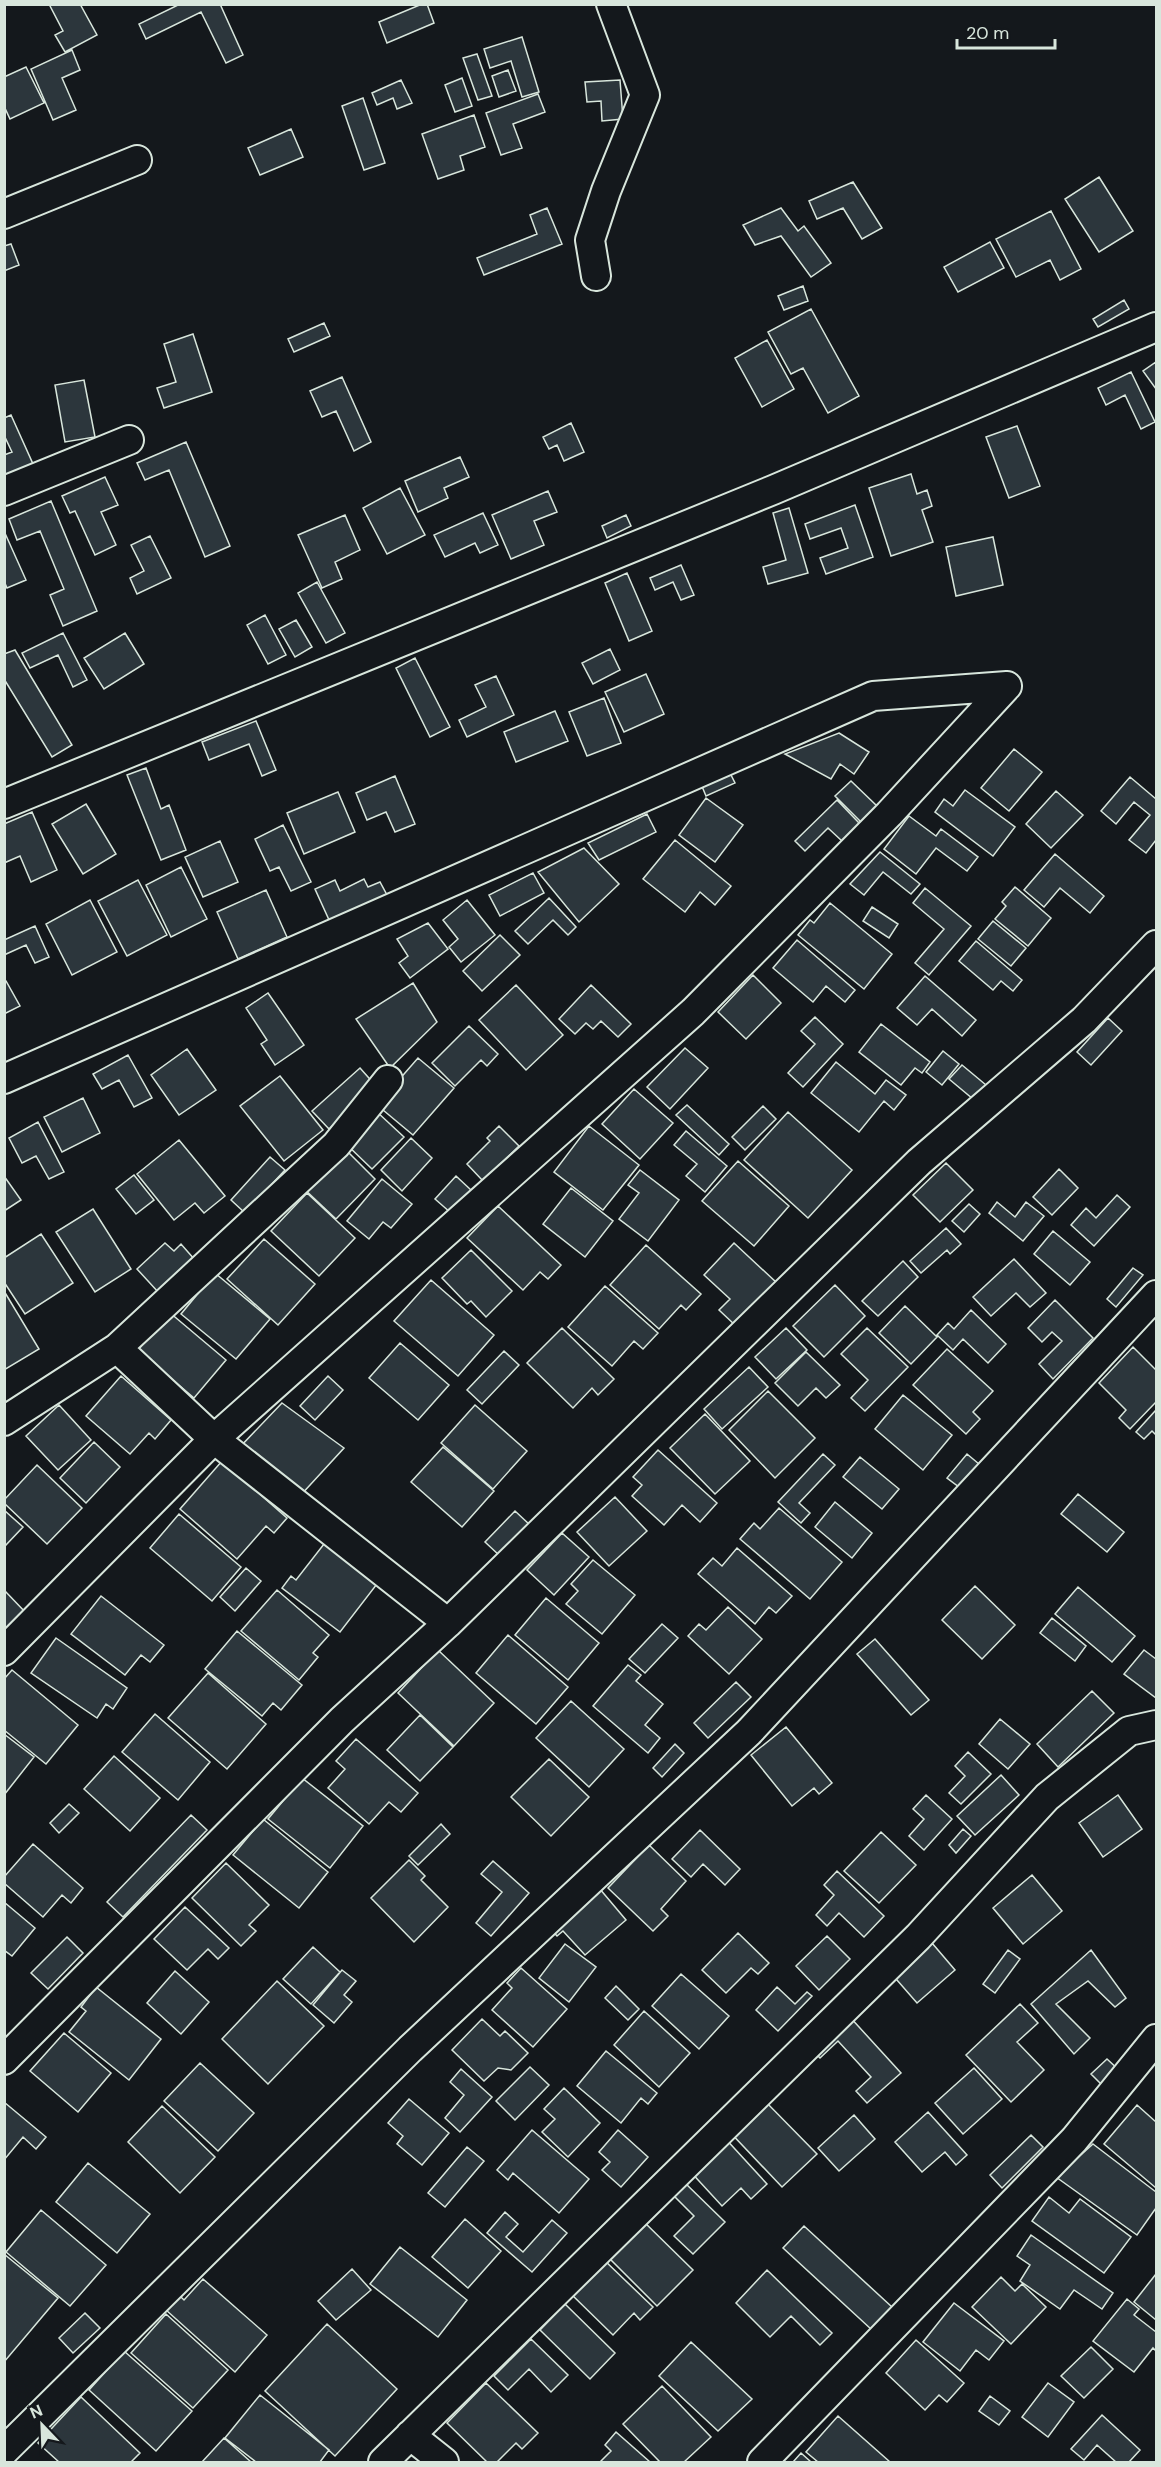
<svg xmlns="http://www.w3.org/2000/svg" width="1161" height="2467" font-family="'DM Sans',sans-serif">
  <rect width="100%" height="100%" fill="#14181c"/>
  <path fill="#2c363c" stroke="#d8e6dc" stroke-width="1.5" d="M49 4H80L97 35 65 52 55 35 63 31Z
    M180 4H220L243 55 226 63 201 12 146 39 139 24Z
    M422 4H427L434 23 387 43 379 22Z
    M522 37 539 92 522 97 511 61 490 68 484 49Z
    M72 50 80 70 62 78 76 110 53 120 31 69Z
    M477 54 492 96 478 100 463 58Z
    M26 67 44 103 10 119 4 106V77Z
    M508 70 516 91 499 97 492 76Z
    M462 78 472 106 455 112 445 85Z
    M401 80 412 103 397 109 393 98 377 105 372 93Z
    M620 80 623 119 602 121 601 101 587 102 585 82Z
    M538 94 545 112 513 124 522 148 501 155 486 113Z
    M363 98 385 163 364 170 342 106Z
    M474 115 485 147 460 156 464 170 438 179 422 134Z
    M291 129 303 157 260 175 248 148Z
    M1099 177 1133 231 1099 252 1065 199Z
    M853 182 882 228 862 239 843 208 817 219 809 201Z
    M547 208 562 244 484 275 477 258 537 234 530 215Z
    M781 208 798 231 804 226 831 263 811 277 781 236 755 245 743 225Z
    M1051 211 1081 269 1060 280 1050 260 1016 277 996 239Z
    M990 242 1004 268 958 292 944 267Z
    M11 244 19 265 4 271V246Z
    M803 286 808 301 784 310 778 296Z
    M1124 300 1129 309 1098 327 1093 319Z
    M811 309 859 396 828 413 803 368 791 374 768 332Z
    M324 323 330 336 294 352 288 339Z
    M193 334 212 392 164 408 157 388 176 382 164 344Z
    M767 340 794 389 762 407 735 358Z
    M1156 362V389L1143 371Z
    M1131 372 1155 422 1141 429 1125 395 1106 405 1098 388Z
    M342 377 371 442 354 451 336 411 322 417 310 391Z
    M84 380 95 437 65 442 55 385Z
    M11 415 33 464 5 477 4 455 12 452 4 435V418Z
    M571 423 584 452 564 461 557 445 549 449 543 437Z
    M1017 426 1040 486 1009 498 986 437Z
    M186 442 230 546 205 557 169 470 145 480 137 463Z
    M460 457 469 477 444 488 448 498 418 512 405 481Z
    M911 474 917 494 927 490 932 506 922 510 933 542 891 556 869 488Z
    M105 477 118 505 101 512 116 545 95 555 75 511 70 513 62 496Z
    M400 488 425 535 387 554 363 508Z
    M548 491 557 512 534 521 544 545 511 559 492 515Z
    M51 501 97 611 63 626 50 595 64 589 40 531 17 540 9 519Z
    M855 505 873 557 826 574 820 558 848 548 841 528 810 539 805 524Z
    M789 508 808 573 768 584 763 567 786 560 773 513Z
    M483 513 498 545 480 553 475 543 445 557 434 535Z
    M345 515 360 550 335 562 342 579 322 588 298 535Z
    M626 515 631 526 607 538 602 526Z
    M4 531 26 580 7 588 4 581Z
    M150 536 171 578 137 594 130 578 144 571 131 545Z
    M993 537 1003 585 956 596 946 547Z
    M681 565 694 595 681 600 673 582 655 590 650 578Z
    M627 573 652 631 629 641 605 583Z
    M317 582 345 633 326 643 298 593Z
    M265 615 286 655 268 664 247 625Z
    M296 620 312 647 295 657 279 629Z
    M63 633 87 680 73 687 58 655 30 668 22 653Z
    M125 633 144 664 104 689 84 658Z
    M610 649 620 670 593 684 582 663Z
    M15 650 72 745 52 757 4 679V654Z
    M415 658 450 727 430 737 396 668Z
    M646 674 664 714 624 732 605 692Z
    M496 676 514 715 467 737 459 720 486 707 475 685Z
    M604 698 621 743 587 756 569 712Z
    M555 711 568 741 516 762 504 732Z
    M256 721 276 770 262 776 249 744 209 760 202 742Z
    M839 733 869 752 854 774 840 764 831 779 785 754Z
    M1014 749 1042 772 1009 811 981 788Z
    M146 768 161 809 169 805 186 850 161 860 127 775Z
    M729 771 735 783 706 796 701 784Z
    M395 776 415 824 395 832 386 812 367 820 356 793Z
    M1130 777 1156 799V840L1146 853 1129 840 1150 815 1134 802 1116 824 1101 811Z
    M851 781 877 806 861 822 835 796Z
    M965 790 1015 827 993 856 935 812 944 799 953 806Z
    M1056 791 1083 815 1051 848 1026 824Z
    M338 792 355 832 304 854 287 813Z
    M706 798 743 825 715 862 679 835Z
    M837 800 860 824 842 841 828 828 805 851 795 841Z
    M86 804 116 854 83 874 52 824Z
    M32 812 57 870 31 882 20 856 4 863V824Z
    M647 814 656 832 599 860 588 843Z
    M909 816 936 836 941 829 978 857 967 871 936 848 916 874 884 849Z
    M283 825 311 882 291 891 279 867 270 871 255 839Z
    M675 840 731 886 715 905 700 892 685 912 643 879Z
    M220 841 238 882 203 897 185 857Z
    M584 848 619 884 579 922 538 872Z
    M880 852 920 884 911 894 883 872 864 895 850 884Z
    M1055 854 1104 896 1090 913 1060 888 1044 907 1024 890Z
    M181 867 207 919 171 937 146 885Z
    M533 873 544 893 500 916 489 895Z
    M364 879 368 887 380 882 387 895 330 922 315 889 335 880 340 891Z
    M138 880 167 935 127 956 98 901Z
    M1015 887 1051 918 1028 946 995 919 1006 906 1002 902Z
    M925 888 971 926 929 975 915 963 944 929 913 903Z
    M266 890 287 937 238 959 217 912Z
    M549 898 576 927 568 935 553 920 528 944 515 931Z
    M90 900 117 952 72 975 46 924Z
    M467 900 495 935 461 962 449 947 458 939 443 920Z
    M830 903 892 954 864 989 798 935 810 920 814 923Z
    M872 907 898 924 889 938 863 921Z
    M993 921 1026 948 1011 966 978 939Z
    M428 923 448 949 410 978 399 963 408 956 397 939Z
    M35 926 49 957 35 963 26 945 4 955V940Z
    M500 935 520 955 482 991 463 971Z
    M797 940 855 990 845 1002 826 986 813 1002 773 968Z
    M976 941 1022 980 1013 991 1001 981 993 990 959 961Z
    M753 975 781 1003 746 1039 718 1012Z
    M925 976 976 1020 962 1036 932 1009 917 1025 897 1008Z
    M4 981H6L20 1006 4 1014Z
    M413 983 437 1022 390 1068 356 1019Z
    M516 985 563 1035 526 1070 479 1020Z
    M591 985 631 1024 618 1037 601 1021 593 1029 586 1023 575 1034 559 1019Z
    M268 993 304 1045 275 1065 261 1044 267 1040 246 1008Z
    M815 1017 843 1044 803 1087 788 1073 815 1044 801 1031Z
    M1108 1018 1122 1031 1091 1065 1077 1052Z
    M881 1024 930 1062 922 1073 915 1068 901 1085 859 1052Z
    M469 1026 498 1054 487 1066 481 1060 455 1086 432 1063Z
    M685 1048 708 1068 670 1109 647 1087Z
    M187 1049 216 1090 179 1115 151 1075Z
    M943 1051 959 1064 942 1085 926 1072Z
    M128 1055 152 1098 134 1107 119 1080 102 1089 93 1074Z
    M418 1058 454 1088 413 1135 377 1105Z
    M836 1062 875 1094 886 1080 906 1095 894 1110 884 1101 859 1132 811 1093Z
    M962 1065 986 1085 973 1099 949 1079Z
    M360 1068 376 1086 329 1129 312 1111Z
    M280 1076 323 1130 284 1161 240 1106Z
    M634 1089 673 1123 640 1159 602 1124Z
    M83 1098 100 1133 62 1152 44 1117Z
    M687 1105 729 1144 719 1155 676 1115Z
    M763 1106 776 1119 745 1150 732 1137Z
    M376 1111 404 1137 372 1169 345 1143Z
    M788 1112 852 1170 808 1218 744 1160Z
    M38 1122 64 1172 49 1179 36 1156 22 1163 9 1138Z
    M499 1126 519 1146 483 1181 467 1164 490 1141 487 1138Z
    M589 1126 639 1165 603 1210 554 1172Z
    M686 1131 727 1166 705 1192 686 1176 697 1164 674 1145Z
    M411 1138 432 1158 402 1191 381 1170Z
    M179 1140 225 1196 204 1213 195 1203 174 1220 137 1174Z
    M341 1145 375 1179 336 1219 301 1186Z
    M270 1157 285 1170 245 1213 231 1200Z
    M738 1161 789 1206 754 1246 702 1201Z
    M946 1163 973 1190 940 1222 913 1195Z
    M1059 1169 1078 1188 1052 1215 1033 1197Z
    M640 1170 679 1200 648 1241 619 1219 639 1193 628 1185Z
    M134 1175 154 1200 136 1214 116 1189Z
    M4 1176 21 1200 4 1211Z
    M456 1176 471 1190 451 1213 435 1199Z
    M382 1179 412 1204 391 1228 383 1222 369 1239 347 1221Z
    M571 1188 613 1221 585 1257 543 1224Z
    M307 1193 355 1238 319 1276 271 1231Z
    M1117 1195 1130 1207 1094 1246 1071 1225 1086 1208 1096 1218Z
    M997 1202 1015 1217 1026 1202 1044 1216 1023 1241 989 1213Z
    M969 1204 980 1214 964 1232 952 1221Z
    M498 1206 561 1265 548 1279 540 1272 523 1290 467 1238Z
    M93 1209 131 1269 95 1292 56 1232Z
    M946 1228 961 1244 950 1254 947 1250 921 1273 910 1261Z
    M1053 1231 1090 1262 1070 1285 1034 1254Z
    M41 1234 73 1283 25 1314 4 1282V1258Z
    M264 1239 315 1284 278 1325 227 1279Z
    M165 1243 174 1251 181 1244 195 1260 159 1293 137 1269Z
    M734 1243 777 1283 736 1326 719 1310 730 1299 704 1275Z
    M646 1245 701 1294 686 1310 681 1305 659 1329 610 1285Z
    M471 1250 512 1291 486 1317 471 1301 467 1304 442 1278Z
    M1014 1259 1046 1293 1030 1307 1016 1293 991 1316 973 1297Z
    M903 1261 918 1277 878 1316 862 1301Z
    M1133 1268 1143 1275 1116 1307 1107 1299Z
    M215 1273 270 1319 236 1359 181 1314Z
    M431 1280 494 1335 458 1376 394 1321Z
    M835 1285 865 1316 824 1357 793 1326Z
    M605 1286 658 1333 643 1349 634 1341 612 1366 568 1327Z
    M4 1291 39 1349 4 1370Z
    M1055 1300 1093 1338 1053 1379 1039 1364 1062 1341 1052 1332 1042 1342 1028 1328Z
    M905 1306 937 1337 911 1364 879 1333Z
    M971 1310 1006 1344 988 1363 963 1339 953 1350 937 1335 948 1323 954 1329Z
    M169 1312 226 1360 194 1398 138 1350Z
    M562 1328 614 1379 598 1395 592 1388 573 1408 527 1363Z
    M786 1328 807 1350 776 1379 755 1357Z
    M867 1328 908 1367 865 1411 851 1398 868 1380 841 1354Z
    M400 1343 449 1385 418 1420 369 1378Z
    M1133 1347 1156 1370V1402L1130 1429 1119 1418 1126 1410 1099 1383Z
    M947 1349 993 1391 973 1412 980 1419 966 1434 913 1385Z
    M504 1351 519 1365 482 1404 467 1390Z
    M806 1352 840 1385 826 1398 816 1388 798 1406 775 1383Z
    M749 1367 768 1387 722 1429 704 1409Z
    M121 1376 171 1420 155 1439 149 1433 130 1454 86 1416Z
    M328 1376 343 1390 315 1420 300 1406Z
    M768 1391 815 1438 775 1478 729 1430Z
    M903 1395 952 1435 923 1470 875 1429Z
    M282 1403 344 1448 299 1497 238 1449Z
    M59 1405 91 1440 58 1470 26 1436Z
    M475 1405 527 1451 493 1489 441 1443Z
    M1156 1410V1435L1152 1431 1144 1439 1136 1432Z
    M705 1414 750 1461 715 1494 670 1448Z
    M94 1442 120 1467 86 1503 60 1478Z
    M443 1447 494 1491 462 1527 411 1482Z
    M658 1450 717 1503 700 1522 682 1505 664 1525 632 1496 642 1485 633 1477Z
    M823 1454 835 1465 799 1503 810 1513 801 1523 778 1502Z
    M967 1454 979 1464 959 1487 947 1478Z
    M860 1457 899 1489 882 1509 843 1477Z
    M222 1461 287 1518 274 1533 266 1526 237 1559 180 1509Z
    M37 1465 82 1508 47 1544 4 1503V1500Z
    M1078 1494 1124 1532 1107 1552 1061 1514Z
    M615 1497 647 1531 609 1566 577 1532Z
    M835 1502 872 1533 852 1558 815 1527Z
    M779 1508 842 1562 810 1599 740 1539 754 1523 760 1529Z
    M4 1510 23 1527 4 1547Z
    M515 1511 530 1525 500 1556 485 1542Z
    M179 1514 241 1567 212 1601 150 1548Z
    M562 1533 589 1557 554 1595 527 1570Z
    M324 1544 377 1584 340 1632 282 1588 291 1576 296 1580Z
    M737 1548 792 1596 776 1613 769 1607 755 1624 698 1574 713 1558 722 1566Z
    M593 1560 635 1595 602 1634 566 1604 578 1591 571 1584Z
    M246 1568 261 1581 235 1611 220 1597Z
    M975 1586 1015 1625 982 1659 942 1620Z
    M1078 1587 1135 1636 1112 1662 1055 1614Z
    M277 1590 329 1635 313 1653 318 1657 299 1680 241 1631Z
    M5 1591 27 1614 4 1636Z
    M101 1596 164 1645 150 1662 141 1655 125 1675 71 1634Z
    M546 1598 599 1643 568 1680 515 1635Z
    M728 1607 762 1639 729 1674 688 1636 699 1624 706 1630Z
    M1052 1618 1086 1646 1075 1661 1040 1633Z
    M662 1624 678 1638 645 1673 629 1659Z
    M237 1631 302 1685 281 1710 273 1703 262 1716 205 1669Z
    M508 1635 568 1687 536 1724 476 1673Z
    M56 1638 127 1688 113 1709 106 1704 97 1718 31 1673Z
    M875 1639 929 1700 911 1715 857 1654Z
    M438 1650 494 1703 454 1746 398 1693Z
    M1144 1650 1156 1659V1698L1124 1674Z
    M628 1665 641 1675 636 1681 663 1704 645 1725 660 1738 648 1753 593 1706Z
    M12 1670 78 1725 46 1764 4 1730V1679Z
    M208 1673 266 1724 227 1769 168 1718Z
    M736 1682 751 1697 708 1738 694 1723Z
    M1092 1691 1114 1713 1058 1767 1037 1744Z
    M571 1701 624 1749 589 1787 536 1738Z
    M155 1714 210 1762 178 1800 122 1752Z
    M420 1715 453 1747 420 1781 387 1750Z
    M1000 1719 1030 1744 1008 1769 979 1744Z
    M786 1727 832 1783 819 1794 814 1788 792 1806 751 1755Z
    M4 1734 34 1757 4 1795Z
    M356 1739 418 1793 401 1812 389 1802 369 1824 328 1788 345 1769 336 1761Z
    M675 1744 684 1753 662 1777 653 1768Z
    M968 1752 991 1774 961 1804 949 1793 965 1776 955 1766Z
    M114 1756 160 1798 130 1831 84 1789Z
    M549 1759 589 1797 551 1836 511 1797Z
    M1001 1775 1019 1795 975 1835 957 1816Z
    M302 1778 363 1826 330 1868 268 1819Z
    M926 1795 952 1819 924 1850 909 1836 924 1819 913 1809Z
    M1118 1795 1142 1829 1103 1857 1079 1823Z
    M69 1804 79 1813 59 1833 50 1823Z
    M191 1815 207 1830 123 1917 107 1902Z
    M263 1819 328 1872 299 1908 233 1855Z
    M441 1824 450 1834 418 1865 409 1856Z
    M963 1829 971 1836 956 1853 949 1845Z
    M700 1830 740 1869 725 1885 703 1864 691 1877 672 1859Z
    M881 1832 916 1865 879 1903 844 1871Z
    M33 1844 83 1888 71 1903 62 1895 43 1917 4 1883V1877Z
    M649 1845 686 1881 661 1909 668 1916 653 1931 608 1888Z
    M409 1860 425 1876 421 1880 448 1907 414 1942 371 1898Z
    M493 1861 529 1893 491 1936 476 1923 502 1892 481 1874Z
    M226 1863 269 1905 249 1925 256 1931 241 1946 192 1898Z
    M837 1871 884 1916 864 1937 839 1913 827 1926 816 1915 834 1895 824 1885Z
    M1032 1875 1062 1911 1023 1944 993 1908Z
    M594 1882 626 1920 585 1955 563 1931 557 1936 546 1924Z
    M4 1902 35 1928 12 1956 4 1950Z
    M185 1907 229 1948 218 1959 208 1949 187 1970 154 1939Z
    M738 1933 769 1963 758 1974 751 1968 726 1993 702 1970Z
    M827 1936 850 1959 819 1990 796 1966Z
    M67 1937 83 1953 48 1989 31 1973Z
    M932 1943 955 1970 917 2003 890 1972 905 1966Z
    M565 1944 596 1967 569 2002 539 1978Z
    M313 1947 340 1972 311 2004 283 1979Z
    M1008 1950 1020 1959 995 1993 983 1984Z
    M1091 1950 1126 1998 1115 2007 1088 1981 1056 2004 1090 2038 1074 2054 1031 2004Z
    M521 1968 567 2009 533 2047 492 2010 512 1988 507 1983Z
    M342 1970 356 1981 344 1995 352 2002 334 2023 313 2005Z
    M175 1971 209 2002 181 2034 147 2003Z
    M681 1974 729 2016 699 2049 652 2006Z
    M277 1981 324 2026 268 2084 222 2039Z
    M616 1986 639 2009 628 2020 605 1998Z
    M96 1987 161 2039 129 2080 69 2032 86 2011 81 2007Z
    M777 1987 795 2004 807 1992 812 1996 778 2031 756 2010Z
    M1020 2004 1038 2023 1017 2042 1044 2070 1011 2102 966 2055Z
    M644 2011 690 2053 659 2087 614 2045Z
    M849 2016 901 2073 867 2103 856 2091 871 2077 838 2041 820 2058 811 2049Z
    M482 2019 500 2036 505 2031 528 2053 511 2070 498 2068 484 2081 452 2050Z
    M64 2033 111 2073 78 2112 30 2071Z
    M606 2051 657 2093 648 2104 641 2098 621 2123 577 2086Z
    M1107 2059 1120 2071 1104 2087 1091 2074Z
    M200 2063 254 2113 218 2151 164 2101Z
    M530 2067 549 2085 515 2120 496 2101Z
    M974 2068 1002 2099 963 2134 935 2103Z
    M461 2069 492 2097 460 2132 445 2118 464 2095 450 2082Z
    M564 2088 600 2123 568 2157 542 2132 555 2119 544 2109Z
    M760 2096 817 2154 782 2187 726 2128Z
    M409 2099 449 2133 422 2165 397 2144 403 2136 388 2123Z
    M4 2102 46 2137 36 2149 23 2137 4 2160Z
    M1137 2105 1156 2122V2188L1104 2144Z
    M162 2106 215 2157 180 2193 128 2142Z
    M928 2112 967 2155 956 2165 945 2152 922 2172 895 2142Z
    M854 2115 875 2139 839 2171 818 2148Z
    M532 2130 589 2179 559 2213 513 2173 508 2180 497 2170Z
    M618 2130 648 2157 621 2187 602 2170 610 2162 599 2152Z
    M1031 2135 1043 2147 1002 2188 990 2175Z
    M723 2136 767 2184 751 2199 741 2188 722 2206 688 2169Z
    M1093 2144 1156 2192V2208L1137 2235 1056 2177Z
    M467 2147 484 2161 445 2207 428 2193Z
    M88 2163 150 2214 117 2253 56 2202Z
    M683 2181 725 2222 693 2254 674 2236 694 2216 671 2193Z
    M1049 2197 1069 2213 1080 2199 1131 2237 1104 2273 1032 2221Z
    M41 2210 106 2265 70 2306 6 2252Z
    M505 2212 518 2224 506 2237 523 2252 552 2220 567 2233 532 2272 487 2233Z
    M640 2218 693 2270 657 2306 604 2253Z
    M465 2219 501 2251 468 2288 432 2257Z
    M804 2226 892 2307 872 2330 783 2248Z
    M1031 2235 1113 2293 1102 2309 1074 2290 1060 2309 1020 2281 1030 2265 1017 2256Z
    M400 2247 467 2300 438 2337 370 2284Z
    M4 2254 58 2298 4 2362Z
    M602 2258 653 2307 640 2320 634 2313 613 2335 569 2292Z
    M352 2269 371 2290 336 2320 318 2301Z
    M767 2270 832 2333 820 2345 791 2316 770 2337 736 2303Z
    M1156 2274V2320L1134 2302Z
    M1001 2277 1015 2291 1022 2284 1046 2307 1011 2344 972 2307Z
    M203 2279 267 2335 235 2372 166 2310 179 2295 184 2300Z
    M1127 2299 1139 2309 1134 2315 1156 2332V2351L1153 2348 1134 2372 1093 2341Z
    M954 2303 1004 2341 989 2360 976 2350 960 2371 923 2342Z
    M565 2304 615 2353 590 2379 540 2330Z
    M85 2313 100 2328 73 2353 59 2338Z
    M166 2314 228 2370 193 2408 131 2353Z
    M327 2324 397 2389 335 2456 265 2391Z
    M531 2339 568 2375 551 2392 529 2369 508 2390 494 2376Z
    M916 2340 964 2383 947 2402 939 2395 925 2410 886 2373Z
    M691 2342 752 2399 718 2431 659 2376Z
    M1091 2347 1113 2369 1084 2398 1061 2376Z
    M124 2351 192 2411 156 2451 89 2390Z
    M486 2383 538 2433 522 2449 516 2443 497 2462H487L447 2423Z
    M1048 2383 1074 2402 1048 2437 1022 2417Z
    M662 2386 711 2437 684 2462H660L623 2424Z
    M260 2395 329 2450 320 2462H256L225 2438Z
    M990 2396 1010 2411 999 2425 979 2411Z
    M81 2397 140 2453 131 2462H59L38 2443Z
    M1102 2415 1140 2450 1129 2462H1116L1097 2445 1084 2460 1071 2449Z
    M838 2416 890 2462H818L806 2452Z
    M616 2432 650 2462H600L611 2451 605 2445Z
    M224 2438 251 2462H202Z
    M801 2453 811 2462H793Z"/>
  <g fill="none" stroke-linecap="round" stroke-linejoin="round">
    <g stroke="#d8e6dc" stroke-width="32">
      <path id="street" d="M4 214 137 160
        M596 276 590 240 606 191 645 95 611 4
        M4 491 129 440
        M4 804 773 490 1156 327
        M4 1079 873 696 1007 686
        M117 1348 214 1439 448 1623
        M4 1421 117 1348 336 1145 388 1080
        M4 1651 214 1439 693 1012 889 814 1007 686
        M4 2060 342 1720 448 1623 919 1162 1084 1020 1156 945
        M410 2435 444 2462
        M4 2451 410 2049 749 1732 1156 1295
        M383 2462 918 1937 1047 1797 1129 1731 1156 1725
        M762 2462 1074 2140 1156 2039"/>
    </g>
    <use href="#street" stroke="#14181c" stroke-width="28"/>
  </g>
  <rect width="1161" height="2467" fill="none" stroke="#d8e6dc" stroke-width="12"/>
  <g transform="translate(42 2425) rotate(337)" stroke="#14181c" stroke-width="4.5" paint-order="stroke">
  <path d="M0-4.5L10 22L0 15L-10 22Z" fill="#d8e6dc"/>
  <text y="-9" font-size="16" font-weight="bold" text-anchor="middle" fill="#d8e6dc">N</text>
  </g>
  <path d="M957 39v9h98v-9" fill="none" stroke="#d8e6dc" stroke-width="3"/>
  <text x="966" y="39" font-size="18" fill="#d8e6dc" stroke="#14181c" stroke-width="4.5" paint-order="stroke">20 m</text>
</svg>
